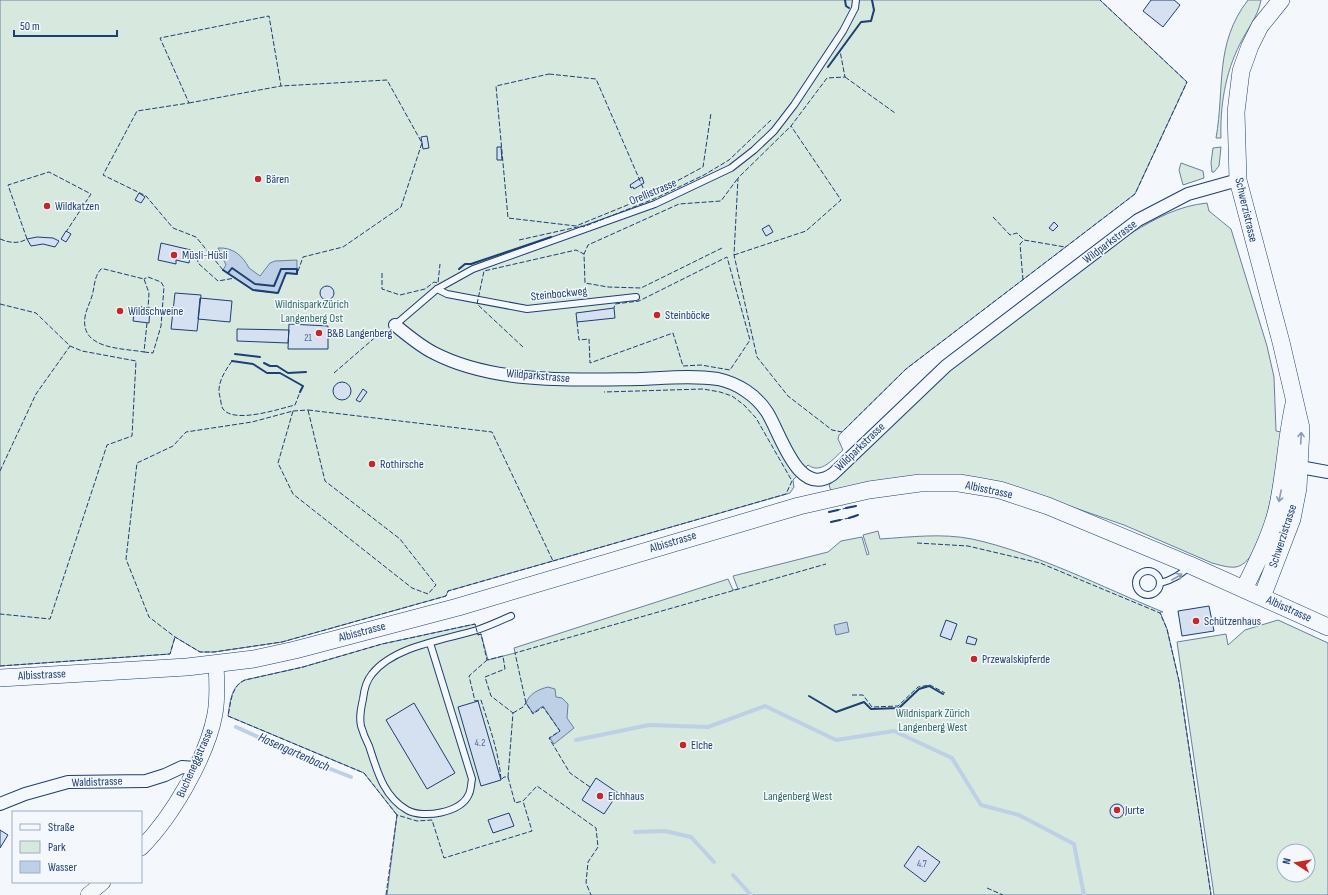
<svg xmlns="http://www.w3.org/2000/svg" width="1328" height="895" font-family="'Sofia Sans Condensed',sans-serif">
  <rect width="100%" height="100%" fill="#f4f7fb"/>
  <path fill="#d7e8df" stroke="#687fa3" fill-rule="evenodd" d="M0 0H1100L1187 82 1135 194 906 369 839 435 838 439 843 450C834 458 821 475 808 465L793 480 794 487 790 493 448 591 446 596 282 642 214 652H200L175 637 170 654 0 666Z
    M1248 0H1261C1258 17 1247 29 1240 44 1225 73 1220 107 1221 138H1216C1225 88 1214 44 1248 0Z
    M1221 147 1219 166 1214 172H1212L1211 163 1213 148Z
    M1181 163 1203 171 1204 178 1183 185 1179 170Z
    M1207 203 1209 211 1231 229 1267 346 1274 377 1276 431 1281 432C1277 458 1268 561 1236 567 1228 568 1220 565 1212 563L1124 525 1015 487 831 491 829 485 948 372 1131 233C1157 218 1178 206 1207 203Z
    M878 531 880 539C911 537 942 533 972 539 1036 553 1102 587 1163 612H1160L1167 629 1179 681 1211 895H387L397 815 364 773 228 716C230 702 231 686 245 680L303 667 382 644 475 624 478 635 481 634 488 660 515 653 514 648 728 579 733 590 738 589 733 576 828 552 841 541 862 537 867 555 869 554 863 535Z
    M1278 620 1328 643V895H1214L1177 642 1226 634 1228 645 1245 630ZM1284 851H1308V875H1284Z"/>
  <path fill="#bed0e5" stroke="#687fa3" d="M218 248C233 247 243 256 249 268L260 276 270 263 275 261 297 260V274L286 273 278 293 253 290 223 270 226 265Z
    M847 622 849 632 836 635 834 625Z
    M548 687 555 689 556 697 562 698 568 704 567 718 574 728 554 744 550 738 560 731 543 706 533 713 526 703C529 694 539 689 548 687Z"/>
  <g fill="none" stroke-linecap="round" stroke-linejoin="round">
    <path stroke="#bed0e5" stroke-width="4" d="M236 727 318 764 351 777
      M576 740 649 725 708 727 765 706 836 740 894 731 952 758 981 805 1019 815 1074 844 1084 895
      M635 832 665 831 691 837 714 862
      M733 875 751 895"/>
  </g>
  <path fill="#d5e0f0" stroke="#1d3f73" d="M1151 0H1174L1180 5 1163 27 1143 11Z
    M427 136 429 148 423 149 421 137Z
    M497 147H501L502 160H497Z
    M642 177 644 183 634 189 633 187 631 188 630 185Z
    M139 193 145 197 141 203 135 200Z
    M1054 222 1058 226 1053 231 1049 228Z
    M769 225 773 232 766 236 762 229Z
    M66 231 71 234 66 242 61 239Z
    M37 237 53 238 59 241 55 247 43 244 31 246 27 239Z
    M161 243 191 250 189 263 176 260V264L158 260Z
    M320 293a7 7 0 1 1 14 0a7 7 0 1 1-14 0Z
    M175 293 201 295 197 331 171 329Z
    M200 298 232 301 230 322 198 319Z
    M324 299 330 300 329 308H323Z
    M135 306 150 308 149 323 133 321Z
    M614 308 615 318 577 322 576 313Z
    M289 324 328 326V349H288Z
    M237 329 289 330 288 343 237 341Z
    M333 391a9 9 0 1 1 18 0a9 9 0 1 1-18 0Z
    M363 389 367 392 360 402 356 400Z
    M1209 606 1214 631 1182 636 1178 611Z
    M946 620 957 624 951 640 940 636Z
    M968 636 977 639 975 645 966 643Z
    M478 701 501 780 481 786 458 707Z
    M414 703 455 773 427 789 386 720Z
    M596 778 618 793 604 814 582 800Z
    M1110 811a7 7 0 1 1 14 0a7 7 0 1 1-14 0Z
    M509 813 514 826 493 833 488 820Z
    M0 830 8 835 0 848Z
    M918 846 940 862 925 882 904 866Z"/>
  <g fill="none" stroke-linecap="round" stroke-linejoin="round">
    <g stroke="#1d3f73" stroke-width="8">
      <path id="service" d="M437 289 447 294 527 309 636 297
        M395 325 437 289 473 269 655 204 731 168 754 150 774 131 794 105 843 31 855 8 856 0
        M1136 583a12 12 0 1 1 24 0a12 12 0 1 1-24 0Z
        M1160 583C1173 580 1181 575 1189 566
        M430 643 472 779C471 784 471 790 469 794 461 813 423 819 407 810 383 796 377 770 369 746 366 740 363 733 361 726 359 717 361 708 363 699 364 690 366 681 372 674 394 646 444 640 477 630 489 626 500 621 511 616"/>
    </g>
    <g stroke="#1d3f73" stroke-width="14">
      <path id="minor" d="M395 325C407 335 420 346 434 353 494 384 573 380 639 379 665 378 692 375 718 379 737 383 756 395 767 412 781 434 798 499 833 474L946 366 1138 220 1188 194 1238 180
        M1300 467 1328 472
        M0 804 25 794 68 782 146 781 165 775 182 767 195 768"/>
    </g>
    <g stroke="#1d3f73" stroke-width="16">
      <path id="tertiary" d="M141 848C172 817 207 757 215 714 218 697 217 681 216 665
        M88 895 103 882"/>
    </g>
    <g stroke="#1d3f73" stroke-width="18">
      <path id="secondary" d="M1244 589C1256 564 1270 538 1277 510 1285 475 1286 439 1294 404
        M1262 597 1292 519 1298 488 1301 428 1281 342 1238 180 1236 112 1241 71 1250 46 1260 26 1281 0
        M0 678 187 667 254 659 295 650 458 607 799 506 869 490 920 483H959L977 486 1000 490 1048 506 1190 565 1328 627"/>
    </g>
    <use href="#service" stroke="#f4f7fb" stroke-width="6"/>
    <use href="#minor" stroke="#f4f7fb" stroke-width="12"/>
    <use href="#tertiary" stroke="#f4f7fb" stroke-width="15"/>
    <use href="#secondary" stroke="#f4f7fb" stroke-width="17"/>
    <path stroke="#1d3f73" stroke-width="1" stroke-dasharray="5 2" stroke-linecap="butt" d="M872 0 874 10 871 21 861 22 840 51 845 77 827 78 791 126 738 178 734 255 757 357 788 396 832 430 842 432 906 369 1135 194 1187 82 1100 0
      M828 67 840 51
      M549 74 596 79 647 197 576 226 508 218 496 86Z
      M845 77 895 113
      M189 103 281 86
      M647 197 703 167 711 113
      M993 217 1010 235 1017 233 1024 240
      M0 239C10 243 18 244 27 239L8 185 49 172 91 194 66 232
      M519 240 582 226 583 227 654 199 704 175 729 160 771 120
      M722 248 641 288 608 287 585 283 584 254 588 245 679 204 721 201 738 178
      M193 251 199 264 218 281 235 278 253 290 278 293 286 274
      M734 255 806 231 841 200 791 126
      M223 270 196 237 173 228 146 196 103 175 137 111 189 103 160 38 269 16 281 86 387 80 422 143 401 207 343 247 303 257 297 274
      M382 273V289L400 295 425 289 434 282 438 283 440 264
      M1023 280 1020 244 1024 240 1065 247
      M0 304 36 313 70 346 82 351 136 361 132 436 107 445 50 619 0 614
      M577 322 579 340 589 339 590 363 673 333 683 366 701 365 730 370 750 340 727 257 639 301 615 304 614 308
      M147 323 144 352C123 348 80 350 85 317 86 310 89 305 91 299 95 289 93 278 101 269H104L144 279 149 293 148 308
      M523 347 477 304 484 271 576 250 584 254
      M144 352 153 353 161 326 164 287 161 282 148 277 144 279
      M232 361C225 371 216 384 220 397 221 401 221 406 223 409 234 424 279 409 295 405L300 392
      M334 373 379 334
      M308 410 492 432 553 561 448 591 446 596 282 642 214 652H200L175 637 149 617 126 559 137 463 173 446 186 432 252 422 293 411 278 463 293 494 412 588 428 594 436 585 400 539 325 481Z
      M293 411 308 410
      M0 471 36 394 70 346
      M829 512 856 506
      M831 522 858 516
      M917 543 968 546 1040 563 1160 613 1167 629 1179 681 1211 895
      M553 561 786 494 792 481 756 418 744 405 732 396 720 392 703 389 604 392
      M0 666 170 654 175 637
      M852 695H863L872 707 898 706 918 687 930 685 945 693
      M513 713 523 707 526 703
      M508 777 515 803 523 801
      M590 787 570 773 549 738 560 731 543 707 533 714 526 703 515 653 826 564
      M397 815 364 773 228 716C231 702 231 686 245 680L303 667 382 644 475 624 478 635 481 634 487 660 503 656 505 669 485 677 491 696 513 713 508 777H504L501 780C499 752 489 726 481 700L475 701 469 676 487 660
      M987 888 1003 895
      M386 895 397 815 417 821 432 820 444 858 532 831 523 801 537 786 596 828 598 847 588 862 586 883 591 895"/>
    <path stroke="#1d3f73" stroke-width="2" d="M845 0 846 6 849 8
      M828 67 861 22 871 21 874 10 872 0
      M459 269 465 264H471L551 237
      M223 270 253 290 278 293 286 273 297 274
      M228 273 232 268 255 284 274 286 281 269H297V274
      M235 354 260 357
      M232 361 253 364 267 373H280L303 386 300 392
      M264 363 270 366H277L288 373 306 372
      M846 508 856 506
      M829 512 838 510
      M849 518 858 515
      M831 522 840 520
      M809 696 836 712 864 702 871 709 899 708 919 689 929 686 943 694"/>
  </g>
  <defs><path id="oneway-shaft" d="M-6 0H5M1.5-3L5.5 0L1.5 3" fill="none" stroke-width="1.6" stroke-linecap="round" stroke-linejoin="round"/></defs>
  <g stroke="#889bb7">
    <use href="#oneway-shaft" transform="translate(1301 438) rotate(-87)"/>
    <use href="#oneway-shaft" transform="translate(1280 496) rotate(101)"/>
    <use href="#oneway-shaft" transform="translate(1177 577) rotate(-30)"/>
  </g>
  <g fill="#c62828" stroke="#f4f7fb" stroke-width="1.5">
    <circle cx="258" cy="179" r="4"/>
    <circle cx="47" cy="206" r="4"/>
    <circle cx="174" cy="255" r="4"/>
    <circle cx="120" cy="311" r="4"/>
    <circle cx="657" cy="315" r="4"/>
    <circle cx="319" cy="333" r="4"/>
    <circle cx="372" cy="464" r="4"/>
    <circle cx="1196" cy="621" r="4"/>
    <circle cx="974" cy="659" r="4"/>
    <circle cx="683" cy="745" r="4"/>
    <circle cx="600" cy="796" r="4"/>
    <circle cx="1117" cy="810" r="4"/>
  </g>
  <g text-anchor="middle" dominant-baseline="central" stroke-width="3" stroke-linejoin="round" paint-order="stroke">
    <g font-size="10" fill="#4b6792">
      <text x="308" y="338">21</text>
      <text x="480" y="743">4.2</text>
      <text x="922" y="864">4.7</text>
    </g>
    <g font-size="12" fill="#1d3f73" stroke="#f4f7fb" text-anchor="start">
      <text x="266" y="179">Bären</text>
      <text x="55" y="206">Wildkatzen</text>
      <text x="182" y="255">Müsli-Hüsli</text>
      <text x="128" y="311">Wildschweine</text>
      <text x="665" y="315">Steinböcke</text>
      <text x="327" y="333">B&amp;B Langenberg</text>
      <text x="380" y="464">Rothirsche</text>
      <text x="1204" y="621">Schützenhaus</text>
      <text x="982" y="659">Przewalskipferde</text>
      <text x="691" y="745">Elche</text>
      <text x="608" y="796">Elchhaus</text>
      <text x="1125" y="810">Jurte</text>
    </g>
    <g font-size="12" fill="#1d3f73" stroke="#f4f7fb">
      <text transform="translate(653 192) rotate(-23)">Orellistrasse</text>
      <text transform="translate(1246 210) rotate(77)">Schwerzistrasse</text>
      <text transform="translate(1110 242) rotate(-37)">Wildparkstrasse</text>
      <text transform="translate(559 294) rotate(-6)">Steinbockweg</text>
      <text transform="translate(538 376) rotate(5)">Wildparkstrasse</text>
      <text transform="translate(860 447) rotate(-44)">Wildparkstrasse</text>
      <text transform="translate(989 490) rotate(12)">Albisstrasse</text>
      <text transform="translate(1283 536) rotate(-72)">Schwerzistrasse</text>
      <text transform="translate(673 542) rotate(-17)">Albisstrasse</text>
      <text transform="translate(1289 609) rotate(24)">Albisstrasse</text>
      <text transform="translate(362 632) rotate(-15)">Albisstrasse</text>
      <text transform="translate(42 675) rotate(-3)">Albisstrasse</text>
      <text transform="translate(195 763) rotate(-66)">Bucheneggstrasse</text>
      <text transform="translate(97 782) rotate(-2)">Waldistrasse</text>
    </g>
    <g font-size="12" fill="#2c6c60" stroke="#f4f7fb">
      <text x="312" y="304">Wildnispark Zürich<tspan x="312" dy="14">Langenberg Ost</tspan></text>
      <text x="933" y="713">Wildnispark Zürich<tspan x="933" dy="14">Langenberg West</tspan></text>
      <text x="798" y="796">Langenberg West</text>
    </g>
    <g font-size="13" font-style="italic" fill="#1d3f73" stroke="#f4f7fb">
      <text transform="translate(294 752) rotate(24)">Hasengartenbach</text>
    </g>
  </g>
  <rect x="12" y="811" width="130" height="72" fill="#f4f7fb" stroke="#9eadc5"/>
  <rect x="20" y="824" width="20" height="6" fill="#f4f7fb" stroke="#9eadc5"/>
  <text x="48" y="831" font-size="12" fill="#1d3f73">Straße</text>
  <rect x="20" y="841" width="20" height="12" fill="#d7e8df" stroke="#9eadc5"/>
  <text x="48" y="851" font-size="12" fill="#1d3f73">Park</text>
  <rect x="20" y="861" width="20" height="12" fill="#bed0e5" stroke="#9eadc5"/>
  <text x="48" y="871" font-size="12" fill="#1d3f73">Wasser</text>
  <g transform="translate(1296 863) rotate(282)"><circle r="19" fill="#f4f7fb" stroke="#9eadc5"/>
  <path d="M0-3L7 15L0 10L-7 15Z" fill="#c62828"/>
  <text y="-6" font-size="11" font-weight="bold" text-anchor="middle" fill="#1d3f73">N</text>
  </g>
  <path d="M14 30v6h103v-6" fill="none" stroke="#1d3f73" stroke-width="2"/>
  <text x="20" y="30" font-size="12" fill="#1d3f73" stroke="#f4f7fb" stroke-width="3" paint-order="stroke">50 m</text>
</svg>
